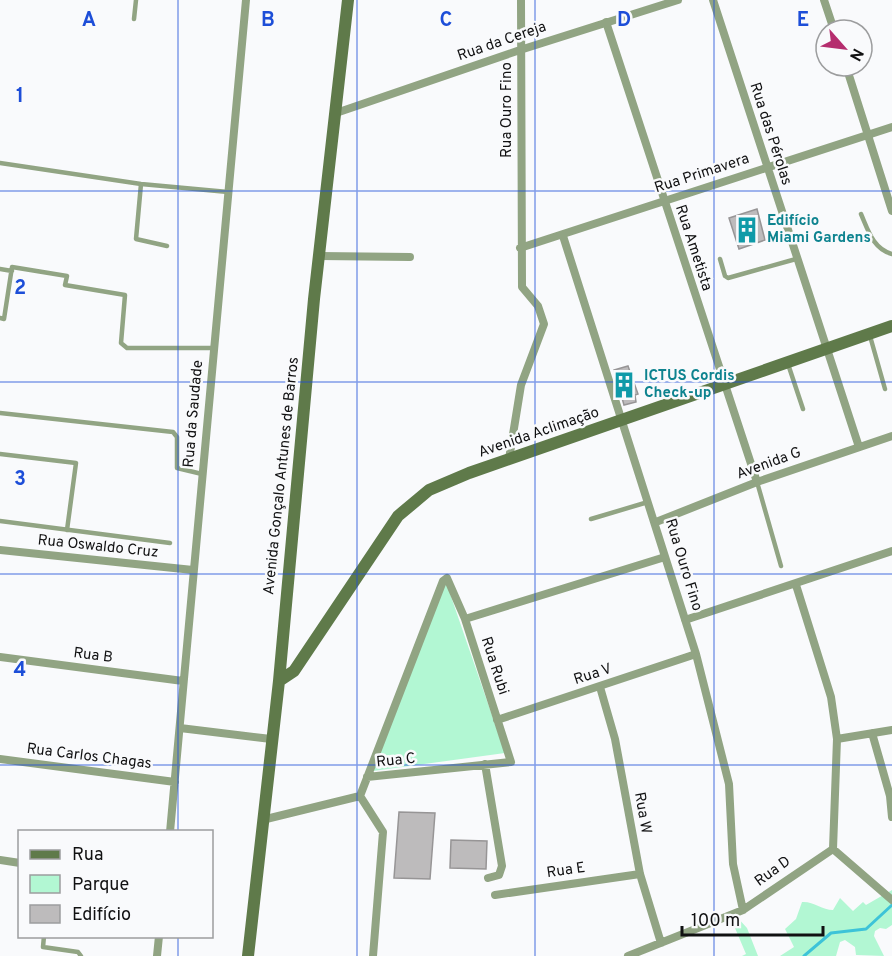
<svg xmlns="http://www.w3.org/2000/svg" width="892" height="956" font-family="Overpass,sans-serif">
  <rect width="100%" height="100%" fill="#f9fafc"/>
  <path fill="#b2f7d3" d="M446 582 505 753 373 771Z
    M892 890V925L886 929 880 928 875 931 874 936 884 956 856 955 855 947 845 940 840 942 836 956H780L794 947 785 929 796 919 802 902C813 901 822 910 833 910L840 898 853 911 863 902 866 905Z
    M737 917 747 928 758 956H742L746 954 732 921Z"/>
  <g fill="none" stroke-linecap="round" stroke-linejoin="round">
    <path stroke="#3dc3d8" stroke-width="3" d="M804 956 831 933 866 929 892 905"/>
  </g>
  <path fill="#bdbbbc" stroke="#979596" stroke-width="1.5" d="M757 209 765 240 739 249 729 218Z
    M628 366 638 394 635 395 636 402 624 405 614 370Z
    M399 812 435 813 430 879 394 878Z
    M451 840 487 841 486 869 450 868Z"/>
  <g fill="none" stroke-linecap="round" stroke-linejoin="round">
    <path stroke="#91a483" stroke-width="4.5" d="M134 19 136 0
      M0 163 141 184 228 192
      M141 184 136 239 167 246
      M861 214C868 230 873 249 892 254
      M720 259 725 276 728 278 796 259
      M0 269 12 271
      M0 318 4 319 12 267 67 276 65 285 125 295 121 343 127 348H213
      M870 336 885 389
      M788 364 803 409
      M0 413 173 432 177 437V468L202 474
      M0 454 76 463 67 530
      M757 482 781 566
      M591 519 648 502
      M0 521 170 543
      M44 936 43 947 78 952 81 956"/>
    <path stroke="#91a483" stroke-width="8" d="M713 0 859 447
      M824 0 834 30
      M606 22 757 482
      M846 66 892 211
      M336 113 520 50 678 0
      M563 236 696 654 729 784 733 864 743 910
      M520 248 892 127
      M320 256 410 257
      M509 459 521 385 544 324 538 306 522 287 521 0
      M656 522 757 482 892 436
      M0 550 193 570
      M796 585 831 697 837 739 833 849 892 900
      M465 619 665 557
      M685 620 892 551
      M0 657 183 681
      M600 687 615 739 640 874 661 943
      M497 720 696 654
      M180 728 271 739
      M872 733 890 796 892 817
      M837 739 892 730
      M0 759 175 782
      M485 764 502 866 499 875 488 878
      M360 796 383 832 373 956
      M262 820 360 796 443 581 447 578 465 619 511 762 367 777
      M170 832 246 0
      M0 860 20 863
      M495 895 640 874
      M157 956 159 936
      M628 956 743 910 833 849"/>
    <path stroke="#5f7a4a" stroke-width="12" d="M279 681 294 671 398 516 429 490 469 473 892 326
      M248 956 279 681 314 299 348 0"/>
  </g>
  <path fill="none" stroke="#1d4ed8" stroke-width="1.5" stroke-opacity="0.55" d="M178 0V832M357 0V956M535 0V956M714 0V956M0 191H892M0 382H892M0 574H892M0 765H892M178 936V956"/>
  <defs>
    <g id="building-bare" transform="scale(2.07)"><path d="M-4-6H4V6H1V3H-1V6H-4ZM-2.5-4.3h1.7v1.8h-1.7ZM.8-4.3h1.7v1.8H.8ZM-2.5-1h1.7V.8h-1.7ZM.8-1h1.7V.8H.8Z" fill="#0f9aa8" stroke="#f9fafc" stroke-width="2.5" paint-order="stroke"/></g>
  </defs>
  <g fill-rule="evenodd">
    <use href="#building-bare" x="747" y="230"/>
    <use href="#building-bare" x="624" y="385"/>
  </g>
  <g text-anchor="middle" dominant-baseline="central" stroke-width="5" stroke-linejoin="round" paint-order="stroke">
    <g font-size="15" fill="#111112" stroke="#f9fafc">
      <text transform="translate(502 42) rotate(-19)">Rua da Cereja</text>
      <text transform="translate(507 110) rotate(-90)">Rua Ouro Fino</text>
      <text transform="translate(770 134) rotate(72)">Rua das Pérolas</text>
      <text transform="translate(702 174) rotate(-18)">Rua Primavera</text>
      <text transform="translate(693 248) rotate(72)">Rua Ametista</text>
      <text transform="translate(194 414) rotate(-85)">Rua da Saudade</text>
      <text transform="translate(539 433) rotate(-19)">Avenida Aclimação</text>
      <text transform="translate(769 464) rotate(-20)">Avenida G</text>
      <text transform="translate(282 476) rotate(-84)">Avenida Gonçalo Antunes de Barros</text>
      <text transform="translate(98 547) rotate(6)">Rua Oswaldo Cruz</text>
      <text transform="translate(683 565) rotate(73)">Rua Ouro Fino</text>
      <text transform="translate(93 656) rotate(7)">Rua B</text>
      <text transform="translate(494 666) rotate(72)">Rua Rubi</text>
      <text transform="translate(593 675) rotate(-18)">Rua V</text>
      <text transform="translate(89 757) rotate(7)">Rua Carlos Chagas</text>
      <text transform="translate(396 761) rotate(-6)">Rua C</text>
      <text transform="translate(642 813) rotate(80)">Rua W</text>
      <text transform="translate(566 871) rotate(-8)">Rua E</text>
      <text transform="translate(773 872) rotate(-36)">Rua D</text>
    </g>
    <g font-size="15" font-weight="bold" fill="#0d838f" stroke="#f9fafc" text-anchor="start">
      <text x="767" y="221">Edifício<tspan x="767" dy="17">Miami Gardens</tspan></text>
      <text x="644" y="376">ICTUS Cordis<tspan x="644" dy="17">Check-up</tspan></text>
    </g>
  </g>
  <g font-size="20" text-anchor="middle" font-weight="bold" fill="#1d4ed8" stroke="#f9fafc" stroke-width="5" stroke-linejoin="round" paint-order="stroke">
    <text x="89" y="26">A</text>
    <text x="268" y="26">B</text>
    <text x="446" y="26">C</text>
    <text x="624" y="26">D</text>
    <text x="803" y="26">E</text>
    <text x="20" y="102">1</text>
    <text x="20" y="294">2</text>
    <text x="20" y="485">3</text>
    <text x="20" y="676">4</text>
  </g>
  <rect x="18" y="830" width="195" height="108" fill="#f9fafc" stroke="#9c9d9e" stroke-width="1.5"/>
  <rect x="30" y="850" width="30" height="9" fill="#5f7a4a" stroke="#9c9d9e" stroke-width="1.5"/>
  <text x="72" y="860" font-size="18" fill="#111112">Rua</text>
  <rect x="30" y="875" width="30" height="18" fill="#b2f7d3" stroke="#9c9d9e" stroke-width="1.5"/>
  <text x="72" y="890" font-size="18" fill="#111112">Parque</text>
  <rect x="30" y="905" width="30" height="18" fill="#bdbbbc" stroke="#9c9d9e" stroke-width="1.5"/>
  <text x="72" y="920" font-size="18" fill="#111112">Edifício</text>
  <g transform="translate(844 48) rotate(118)"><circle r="28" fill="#f9fafc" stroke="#9c9d9e" stroke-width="1.5"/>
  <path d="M0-4.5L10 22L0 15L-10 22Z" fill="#b52d6e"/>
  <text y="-9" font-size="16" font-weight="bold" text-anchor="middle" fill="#111112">N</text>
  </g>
  <path d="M682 926v9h141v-9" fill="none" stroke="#111112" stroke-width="3"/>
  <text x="691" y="926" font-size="18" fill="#111112" stroke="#f9fafc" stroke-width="4.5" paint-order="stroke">100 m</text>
</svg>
